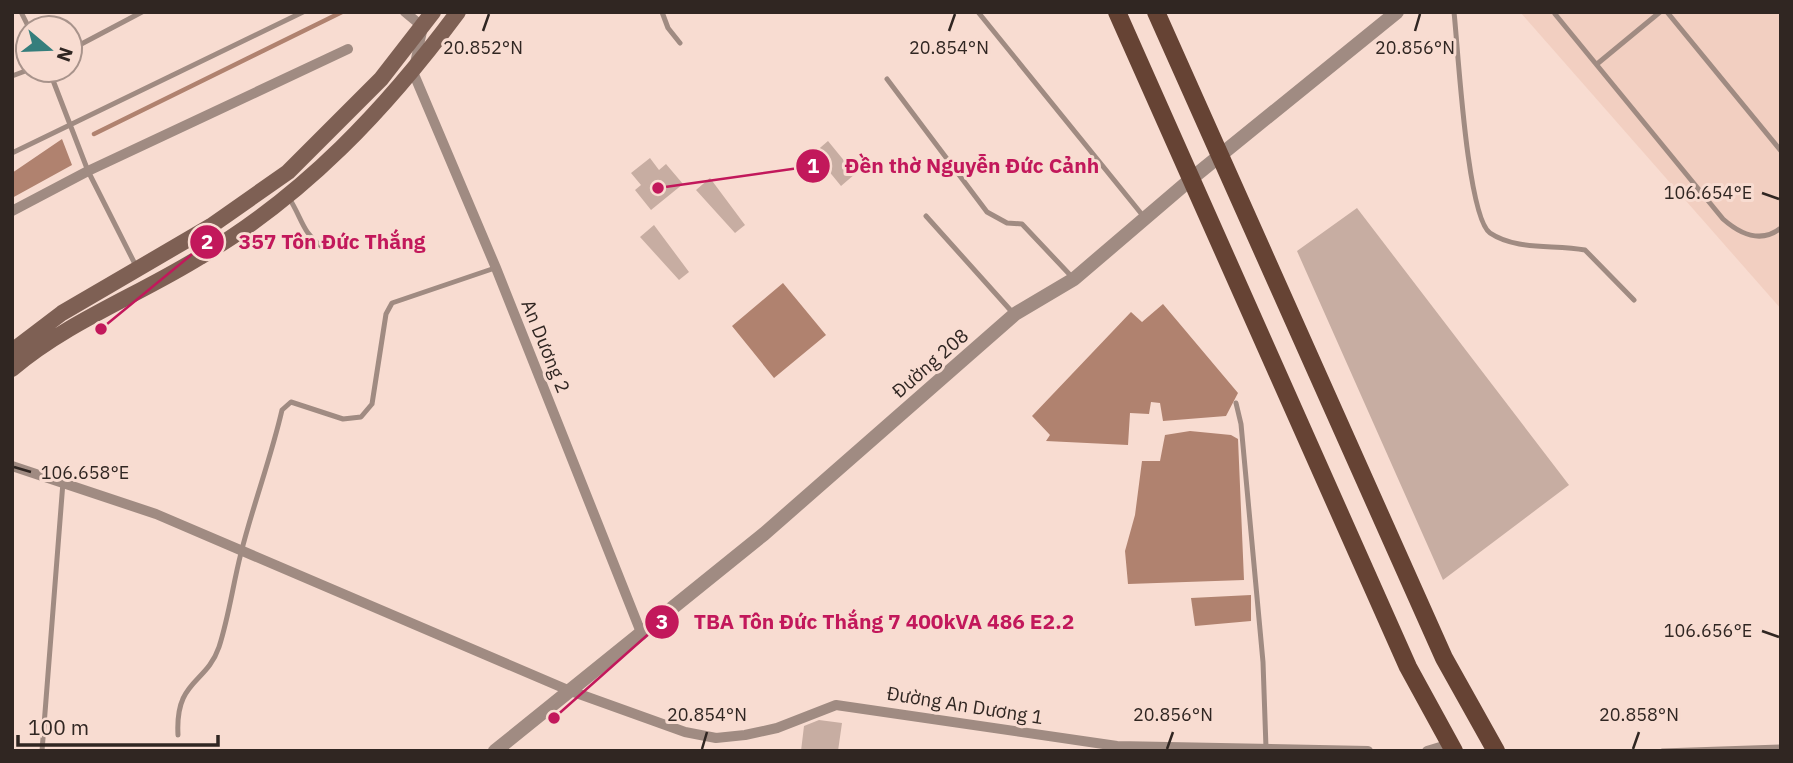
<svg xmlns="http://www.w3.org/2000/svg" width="1793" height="763" font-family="'IBM Plex Sans',sans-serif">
  <rect width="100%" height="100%" fill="#f8dcd1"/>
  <path fill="#f2cfc1" d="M1520 12H1781V309Z"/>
  <path fill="#b0826f" d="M62 139 72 165 12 198V173Z
    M783 283 826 335 774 378 732 326Z
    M1163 304 1238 393 1226 416 1163 421 1160 403 1151 402 1149 414 1130 413 1128 445 1046 441 1050 435 1032 416 1131 312 1142 322Z
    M1190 431 1231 435 1238 439 1244 580 1128 584 1125 551 1135 515 1142 461H1160L1165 435Z
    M1251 595V621L1195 626 1191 598Z"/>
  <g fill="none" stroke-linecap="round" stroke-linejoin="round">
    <path stroke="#b0826f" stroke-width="4.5" d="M94 134 342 12"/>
  </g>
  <path fill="#c7ada2" d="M828 141 855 174 841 186 814 153Z
    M650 158 659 170 666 164 683 184 651 210 635 190 641 185 631 173Z
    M710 178 745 225 735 233 696 190Z
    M1357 208 1569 485 1443 580 1297 251Z
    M654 225 689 272 679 280 640 237Z
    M819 720 842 723 838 751H801L804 726Z"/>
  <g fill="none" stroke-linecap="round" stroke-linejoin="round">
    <path stroke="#a08b82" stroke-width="5" d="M21 12 29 28
      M662 12 668 28 680 43
      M978 12 1144 217
      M1454 12C1458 48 1467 217 1490 233 1517 251 1554 244 1585 250L1634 300
      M1667 12 1781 151
      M1555 14 1723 219C1740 234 1761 244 1781 228
      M70 50 142 12
      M1597 64 1660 12
      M49 70 88 171 137 268
      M12 76 28 70
      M887 79 987 212 1007 223 1022 224 1072 277
      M12 153 303 12
      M289 198C302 218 302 232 321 246
      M926 216 1013 313
      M1236 403 1241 424 1263 662 1266 748
      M178 735C175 679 206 685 219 647 229 616 233 584 241 553 253 505 271 458 282 410L291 402 343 419 361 417 372 404 386 314 392 303 495 268
      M42 751 63 482
      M1662 751 1781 747"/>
    <path stroke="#a08b82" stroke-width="10" d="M405 12 423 27 413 72 496 268 642 635
      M12 211 88 171 348 49
      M12 466 156 514 568 690 685 732 716 738 745 735 777 728 836 705 1117 746 1368 751
      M1427 751 1450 744"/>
    <path stroke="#a08b82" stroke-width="14" d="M495 751 764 534 1015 314 1074 279 1191 179 1397 12"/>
    <path stroke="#7e6054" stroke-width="16" d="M12 351 62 313 211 226 288 172 381 79 433 12
      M12 369C67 322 139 295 200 257 305 195 386 109 458 12"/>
    <path stroke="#664334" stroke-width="18" d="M1117 12 1408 667 1454 751
      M1156 12 1444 658 1496 751"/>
  </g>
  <path fill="none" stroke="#302622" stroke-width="2.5" d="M483 31 489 14M949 31 955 14M1415 31 1420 14M1762 193 1779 199M14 467 31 472M1762 631 1779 637M702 749 707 732M1167 749 1173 732M1633 749 1639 732"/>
  <g text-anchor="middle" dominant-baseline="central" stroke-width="6" stroke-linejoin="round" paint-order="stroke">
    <g font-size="19" fill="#302622" stroke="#f8dcd1">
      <text transform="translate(546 346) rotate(68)">An Dương 2</text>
      <text transform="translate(930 363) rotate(-41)">Đường 208</text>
      <text transform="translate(965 705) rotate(9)">Đường An Dương 1</text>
    </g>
  </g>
  <g font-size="18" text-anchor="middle" fill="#302622" stroke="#f8dcd1" stroke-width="6" stroke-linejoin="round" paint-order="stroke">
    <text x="483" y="54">20.852°N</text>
    <text x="949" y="54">20.854°N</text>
    <text x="1415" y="54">20.856°N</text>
    <text x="1708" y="199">106.654°E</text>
    <text x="85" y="479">106.658°E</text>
    <text x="1708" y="637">106.656°E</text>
    <text x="707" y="721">20.854°N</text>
    <text x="1173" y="721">20.856°N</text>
    <text x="1639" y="721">20.858°N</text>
  </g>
  <path fill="none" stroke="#c2185b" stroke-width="2.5" d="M658 188L813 166M101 329L207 242M554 718L662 622"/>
  <g fill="#c2185b" stroke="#f8dcd1" stroke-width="2.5">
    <circle cx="658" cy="188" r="7"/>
    <circle cx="101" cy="329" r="7"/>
    <circle cx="554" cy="718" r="7"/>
    <circle cx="813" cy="166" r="18"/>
    <circle cx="207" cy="242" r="18"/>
    <circle cx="662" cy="622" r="18"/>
  </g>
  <g font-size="21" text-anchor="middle" font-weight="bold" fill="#fff">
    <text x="813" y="173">1</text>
    <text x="207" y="249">2</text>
    <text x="662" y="629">3</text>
  </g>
  <g font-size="21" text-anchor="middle" font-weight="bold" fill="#c2185b" stroke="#f8dcd1" stroke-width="6" stroke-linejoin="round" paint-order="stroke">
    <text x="972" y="173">Đền thờ Nguyễn Đức Cảnh</text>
    <text x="332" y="249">357 Tôn Đức Thắng</text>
    <text x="884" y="629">TBA Tôn Đức Thắng 7 400kVA 486 E2.2</text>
  </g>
  <rect width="1793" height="763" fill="none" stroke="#302622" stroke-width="28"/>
  <g transform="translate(49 49) rotate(109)"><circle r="33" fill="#f8dcd1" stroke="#a8938b" stroke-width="2"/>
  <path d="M0-5L12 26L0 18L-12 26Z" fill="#357e7c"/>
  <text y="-10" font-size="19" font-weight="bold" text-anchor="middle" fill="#302622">N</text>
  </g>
  <path d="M18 735v10h200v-10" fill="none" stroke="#302622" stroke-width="3.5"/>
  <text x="28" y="735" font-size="21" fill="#302622" stroke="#f8dcd1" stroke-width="5" paint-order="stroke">100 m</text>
</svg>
